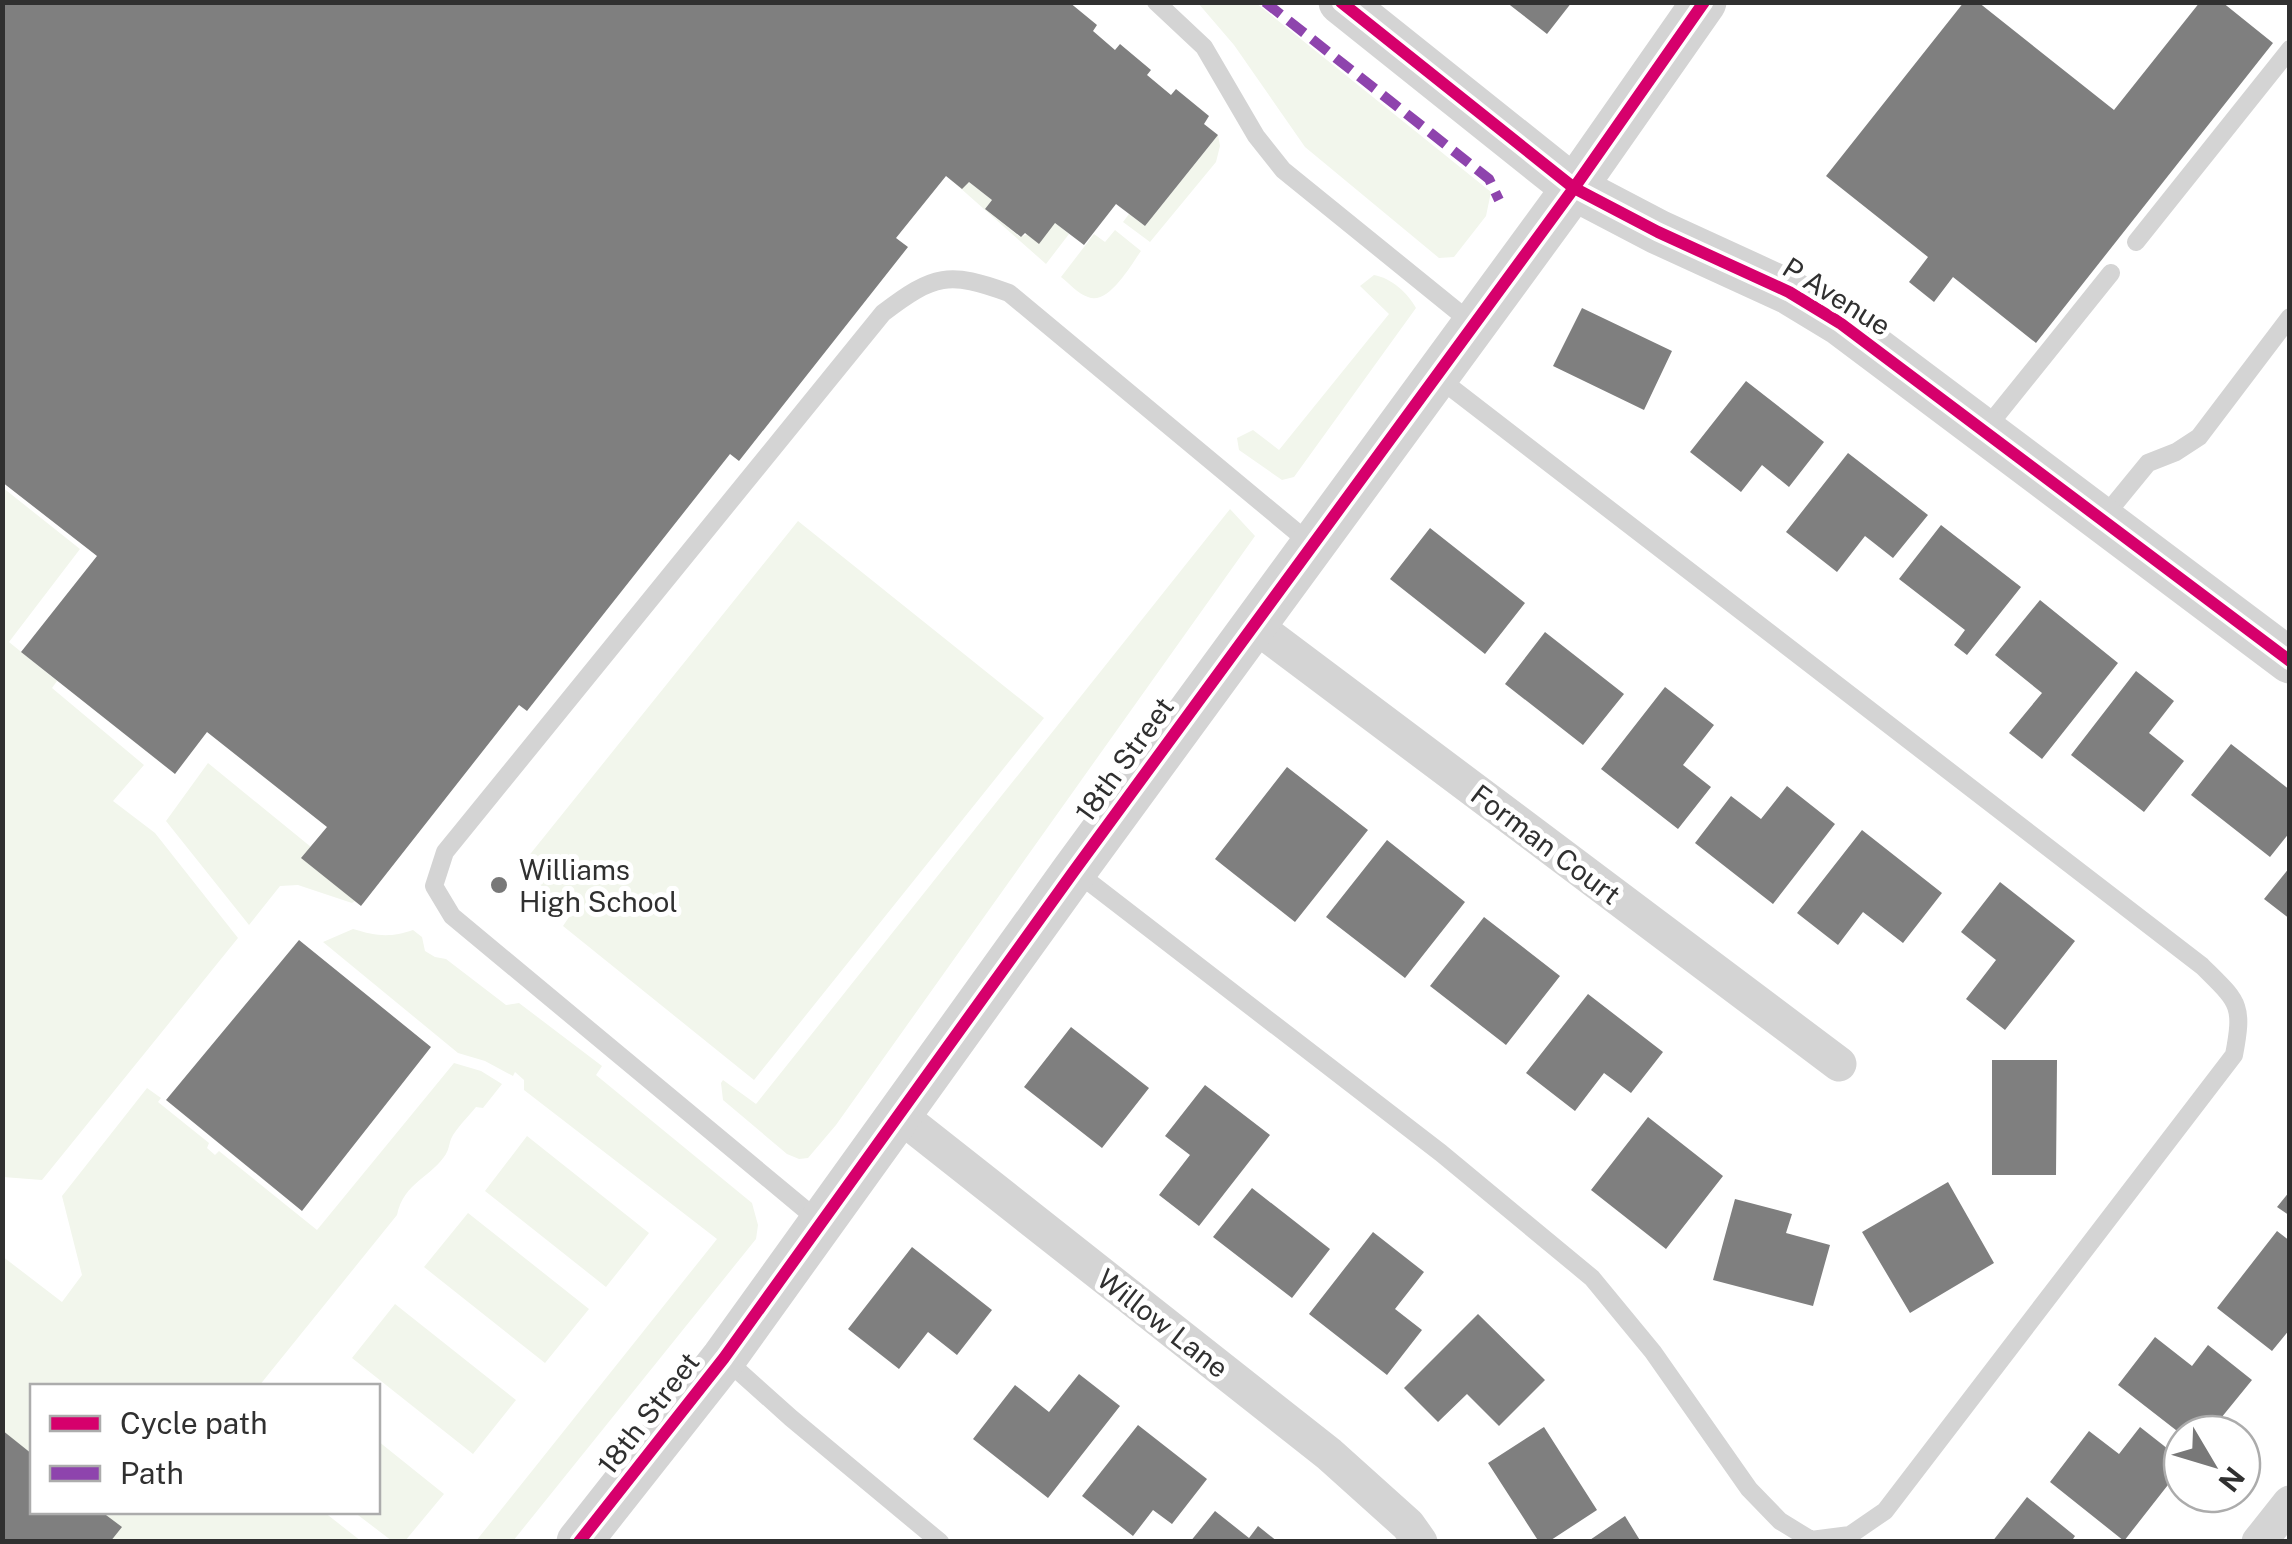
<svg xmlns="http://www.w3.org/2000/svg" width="2292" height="1544" font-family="'Public Sans',sans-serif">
  <rect width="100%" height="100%" fill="#fff"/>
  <path fill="#f2f6ec" d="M1198 3H1256L1491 192 1486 216 1454 257 1439 258 1305 147 1234 45Z
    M1218 135 1220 146 1216 162 1150 242 1123 222 1129 214 1145 226Z
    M949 178 969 182 992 200 985 209 1020 237 1055 223 1069 234 1046 264Z
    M1115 230 1141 251C1131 265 1108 306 1088 297 1078 294 1069 283 1061 277L1094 234 1105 242Z
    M1374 275C1391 278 1408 293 1416 308L1294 477 1282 480 1239 450 1237 438 1253 430 1279 450 1389 314 1360 286Z
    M2 487 80 549 9 642 57 681 52 688 144 765 113 801 155 833 238 938 42 1180 3 1177Z
    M1230 509 1255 536 836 1125 808 1158 799 1159 787 1154 723 1100 721 1083 723 1080 756 1104Z
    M798 521 1044 718 754 1080 563 926 573 911 519 868Z
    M208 763 311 847 355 901 352 903 298 885 280 886 249 925 166 821Z
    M353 929C376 936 390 938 413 930L422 937 425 951 435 957 446 959 506 1005 519 1003 602 1066 596 1075 752 1203 758 1225 756 1239 513 1541H476L717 1239 524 1090V1080L515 1072 513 1076 485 1061 458 1053 323 942Z
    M454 1063 481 1071 502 1084 483 1108 476 1107C469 1116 456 1128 451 1139 449 1144 449 1149 446 1154 432 1177 404 1182 397 1215L259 1386H32V1512H324L361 1541H3L2 1256 62 1302 82 1275 62 1196 147 1088 161 1098 158 1102 209 1143 207 1148 215 1155 219 1151 317 1230Z
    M527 1136 649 1233 606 1287 485 1191Z
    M468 1213 589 1309 545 1363 424 1267Z
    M395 1304 516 1400 473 1454 352 1358Z
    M378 1441 444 1494 405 1541H392L354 1512H378Z"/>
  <path fill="#7f7f7f" d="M2 2H1069L1097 25 1093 31 1115 50 1120 44 1151 70 1147 75 1171 95 1176 89 1209 116 1204 124 1218 135 1145 226 1116 204 1084 245 1055 223 1039 244 1025 233 1021 237 985 209 992 200 969 182 962 189 946 176 896 238 908 247 739 461 730 454 527 711 519 705 361 906 301 858 327 827 207 732 175 774 21 652 97 556 2 482Z
    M1506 2H1572L1547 34Z
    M1964 2H1978L2114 110 2200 2H2222L2273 43 2036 343 1953 277 1934 302 1909 282 1928 257 1826 176Z
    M1582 308 1672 351 1644 410 1553 366Z
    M1746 381 1824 442 1789 487 1762 465 1741 492 1690 452Z
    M1848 453 1928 515 1893 558 1865 536 1837 572 1786 532Z
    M1941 525 2021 587 1967 655 1954 645 1965 630 1899 579Z
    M1430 528 1525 603 1485 654 1390 579Z
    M2040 600 2118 663 2042 759 2009 733 2042 693 1995 655Z
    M1545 632 1624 694 1583 745 1505 684Z
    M2136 671 2174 701 2149 733 2184 761 2144 812 2071 755Z
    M1665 687 1714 725 1683 765 1711 787 1678 829 1601 769Z
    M2231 744 2290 790V832L2270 857 2191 795Z
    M1287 767 1368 830 1295 922 1215 859Z
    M1787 786 1835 824 1773 904 1695 843 1731 796 1761 819Z
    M1862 830 1942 893 1903 943 1863 912 1838 945 1797 913Z
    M1387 840 1465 902 1405 978 1326 917Z
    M2290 867V919L2264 899Z
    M2000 882 2075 941 2005 1030 1966 999 1996 960 1961 932Z
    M1484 917 1560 976 1506 1045 1430 986Z
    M299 940 431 1047 302 1211 166 1100Z
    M1588 994 1663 1052 1631 1093 1604 1073 1575 1111 1526 1073Z
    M1071 1027 1149 1088 1102 1148 1024 1087Z
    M1992 1060H2057L2056 1175H1992Z
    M1205 1085 1270 1135 1199 1226 1159 1195 1190 1155 1165 1136Z
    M1648 1117 1723 1176 1666 1249 1591 1190Z
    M1948 1182 1994 1263 1910 1313 1862 1232Z
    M1252 1188 1330 1249 1292 1298 1213 1237Z
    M2290 1191V1216L2277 1207Z
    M1735 1199 1792 1214 1786 1233 1830 1245 1813 1306 1713 1280Z
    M2277 1231 2290 1241V1329L2272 1351 2217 1308Z
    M1373 1232 1424 1272 1395 1309 1422 1330 1387 1375 1309 1314Z
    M912 1247 992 1310 957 1355 928 1332 899 1369 848 1329Z
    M1478 1314 1545 1380 1499 1426 1467 1394 1438 1422 1404 1388Z
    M2155 1337 2192 1366 2208 1345 2252 1380 2208 1434H2181L2118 1385Z
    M1079 1374 1120 1406 1048 1498 973 1439 1015 1385 1049 1412Z
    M1138 1425 1207 1479 1172 1524 1153 1510 1133 1536 1082 1496Z
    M1544 1427 1597 1510 1548 1542H1539L1488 1463Z
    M2140 1427 2182 1460V1467L2124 1541 2050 1482 2089 1431 2119 1454Z
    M2 1430 32 1454V1512H102L122 1527 110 1542H2Z
    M2027 1497 2075 1536 2071 1542H1992Z
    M1215 1511 1249 1538 1258 1526 1278 1542H1190Z
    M1625 1516 1641 1542H1587Z"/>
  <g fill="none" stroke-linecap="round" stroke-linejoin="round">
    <path stroke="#d4d4d4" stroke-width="18" d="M1156 2 1204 47 1256 136 1283 170 1473 324
      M2136 242 2290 49
      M1984 431 2111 273
      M2103 518 2148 463 2176 452 2199 437 2290 317
      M1075 871 1441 1153 1592 1278 1653 1352 1749 1489 1780 1521 1811 1540 1850 1535 1885 1511 2234 1055C2244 1003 2238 1002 2202 966L1436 376
      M819 1221 452 916 434 886 445 852 883 313C934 274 949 271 1009 293L1311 544
      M724 1358 791 1418 940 1542"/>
    <path stroke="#d4d4d4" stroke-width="35" d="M1253 624 1839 1064
      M898 1114 1329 1454 1408 1525 1420 1542
      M2259 1542 2290 1503"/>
    <path stroke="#d4d4d4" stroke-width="45" d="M1341 2 1574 188 1658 232 1789 292 1840 323 2290 661
      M579 1542 724 1358 1074 871 1574 188 1704 2"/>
    <path stroke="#8e44ad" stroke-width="10" stroke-dasharray="20 10" stroke-linecap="butt" d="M1265 2 1489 179 1499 200"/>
    <g stroke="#fff" stroke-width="19">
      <path id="cycleway" d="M1341 2 1574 188 1658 232 1789 292 1840 323 2290 661
        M579 1542 724 1358 1074 871 1574 188 1704 2"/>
    </g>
    <use href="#cycleway" stroke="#d6006c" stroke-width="12"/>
  </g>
  <circle fill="#787878" stroke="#fff" stroke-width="4" cx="499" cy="885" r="10"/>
  <g text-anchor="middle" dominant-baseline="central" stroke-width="10" stroke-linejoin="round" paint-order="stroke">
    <g font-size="28" fill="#303030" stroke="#fff">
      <text transform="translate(1837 296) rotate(32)">P Avenue</text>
      <text transform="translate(1124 759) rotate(-54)">18th Street</text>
      <text transform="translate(1546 844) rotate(37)">Forman Court</text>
      <text transform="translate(1163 1323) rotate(38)">Willow Lane</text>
      <text transform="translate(648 1413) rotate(-52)">18th Street</text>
    </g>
    <g font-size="28" fill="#303030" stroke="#fff" text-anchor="start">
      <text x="519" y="869">Williams<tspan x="519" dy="32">High School</tspan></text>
    </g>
  </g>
  <rect width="2292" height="1544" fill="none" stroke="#303030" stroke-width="10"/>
  <rect x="30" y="1384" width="350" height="130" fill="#ffffff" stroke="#acacac" stroke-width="2.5"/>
  <rect x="50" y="1416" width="50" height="15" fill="#d6006c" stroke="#acacac" stroke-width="2.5"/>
  <text x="120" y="1434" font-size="30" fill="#303030">Cycle path</text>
  <rect x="50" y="1466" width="50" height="15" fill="#8e44ad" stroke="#acacac" stroke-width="2.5"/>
  <text x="120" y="1484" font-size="30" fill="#303030">Path</text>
  <g transform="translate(2212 1464) rotate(128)"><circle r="48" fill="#ffffff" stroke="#acacac" stroke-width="2.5"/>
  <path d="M0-8L18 38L0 25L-18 38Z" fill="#787878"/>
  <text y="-15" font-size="28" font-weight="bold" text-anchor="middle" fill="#303030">N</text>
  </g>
</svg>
